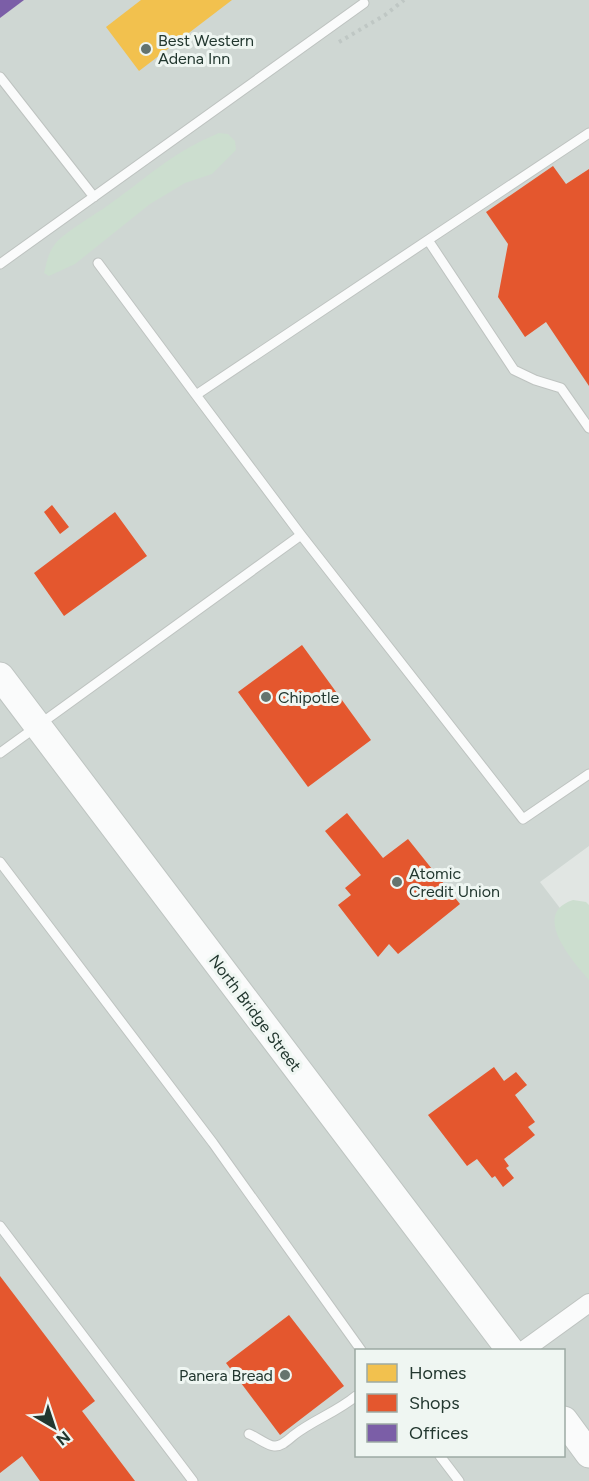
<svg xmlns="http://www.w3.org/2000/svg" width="589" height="1481" font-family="Figtree,sans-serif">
  <rect width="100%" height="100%" fill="#e1e6e3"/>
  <path fill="#cfd7d3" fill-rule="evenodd" d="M0 0H589V846L540 882 589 946V1481H0ZM356 1350H564V1456H356Z"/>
  <path fill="#ccdecf" d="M219 133 228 134 235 141 236 150 212 174 185 183 150 204 75 264 49 276 44 273C47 262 48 253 55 244 66 231 93 216 107 206 147 178 172 152 219 133Z
    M573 900 586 902 589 905V980C573 961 530 914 573 900Z"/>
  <path fill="#f2c14e" d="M141 0H232L139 71 106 27Z"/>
  <path fill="#e4572e" d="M553 166 566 184 589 169V386L546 322 525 337 498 297 508 244 486 212Z
    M52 505 69 527 60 534 44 512Z
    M115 512 147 556 64 616 34 573Z
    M302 645 371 740 308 787 238 692Z
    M347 813 383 858 408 839 460 904 398 954 389 944 378 957 338 905 351 895 345 888 361 875 325 831Z
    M494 1067 504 1081 516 1072 527 1085 515 1095 535 1122 528 1127 535 1135 504 1159 509 1166 506 1168 514 1178 503 1187 495 1176 492 1178 477 1159 467 1166 428 1115Z
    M0 1276 95 1401 82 1411 135 1481H40L22 1456 0 1473Z
    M289 1315 344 1386 280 1435 226 1363Z"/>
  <path fill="#7b5ea7" d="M0 0H24L0 18Z"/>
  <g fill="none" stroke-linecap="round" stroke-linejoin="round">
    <g stroke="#bec3c0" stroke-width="11">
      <path id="service" d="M0 77 94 197
        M428 240 589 133
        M98 263 196 395
        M0 264 364 3
        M589 428 561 388 535 380 514 370 428 240 196 395 301 535 523 819 589 774
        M0 753 301 535
        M0 862 213 1143 361 1350
        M0 1226 193 1481
        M249 1434C255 1436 268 1446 274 1446 281 1447 288 1440 294 1435 313 1420 337 1412 356 1396
        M440 1456 459 1481"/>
    </g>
    <g stroke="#bec3c0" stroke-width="20">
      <path id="minor" d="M524 1350 589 1303"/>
    </g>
    <g stroke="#bec4c1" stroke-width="29">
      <path id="secondary" d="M0 676 510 1350
        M564 1420 589 1454"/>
    </g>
    <path stroke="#bfc7c4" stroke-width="4" stroke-dasharray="3 4.5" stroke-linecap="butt" d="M339 42 385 15 404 0"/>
    <use href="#service" stroke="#fafbfb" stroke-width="9"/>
    <use href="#minor" stroke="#fafbfb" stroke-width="18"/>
    <use href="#secondary" stroke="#fafbfb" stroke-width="27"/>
  </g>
  <g fill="#65746e" stroke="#eff6f2" stroke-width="2">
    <circle cx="146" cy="49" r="6"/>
    <circle cx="266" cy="697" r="6"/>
    <circle cx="397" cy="882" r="6"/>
    <circle cx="285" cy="1375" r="6"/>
  </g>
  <g text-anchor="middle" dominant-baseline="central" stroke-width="6" stroke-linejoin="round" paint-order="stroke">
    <g font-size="16" fill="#22372f" stroke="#eff6f2" text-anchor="start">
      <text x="158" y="40">Best Western<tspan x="158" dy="18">Adena Inn</tspan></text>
      <text x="278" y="697">Chipotle</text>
      <text x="409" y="873">Atomic<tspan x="409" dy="18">Credit Union</tspan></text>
      <text x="273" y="1375" text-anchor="end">Panera Bread</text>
    </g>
    <g font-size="16" fill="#22372f" stroke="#eff6f2">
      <text transform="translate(255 1013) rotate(53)">North Bridge Street</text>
    </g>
  </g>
  <rect x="355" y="1349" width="210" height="108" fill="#eff6f2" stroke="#9daaa4" stroke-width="1.5"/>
  <rect x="367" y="1364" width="30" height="18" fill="#f2c14e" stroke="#9daaa4" stroke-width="1.5"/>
  <text x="409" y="1379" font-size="18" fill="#22372f">Homes</text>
  <rect x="367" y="1394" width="30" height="18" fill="#e4572e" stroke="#9daaa4" stroke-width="1.5"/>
  <text x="409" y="1409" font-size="18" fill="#22372f">Shops</text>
  <rect x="367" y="1424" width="30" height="18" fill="#7b5ea7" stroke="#9daaa4" stroke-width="1.5"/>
  <text x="409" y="1439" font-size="18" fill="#22372f">Offices</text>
  <g transform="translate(54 1427) rotate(141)" stroke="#eff6f2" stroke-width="4.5" paint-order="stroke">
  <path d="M0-4.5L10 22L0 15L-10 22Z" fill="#22372f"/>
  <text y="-9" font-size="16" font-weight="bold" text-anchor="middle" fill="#22372f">N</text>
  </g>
</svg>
